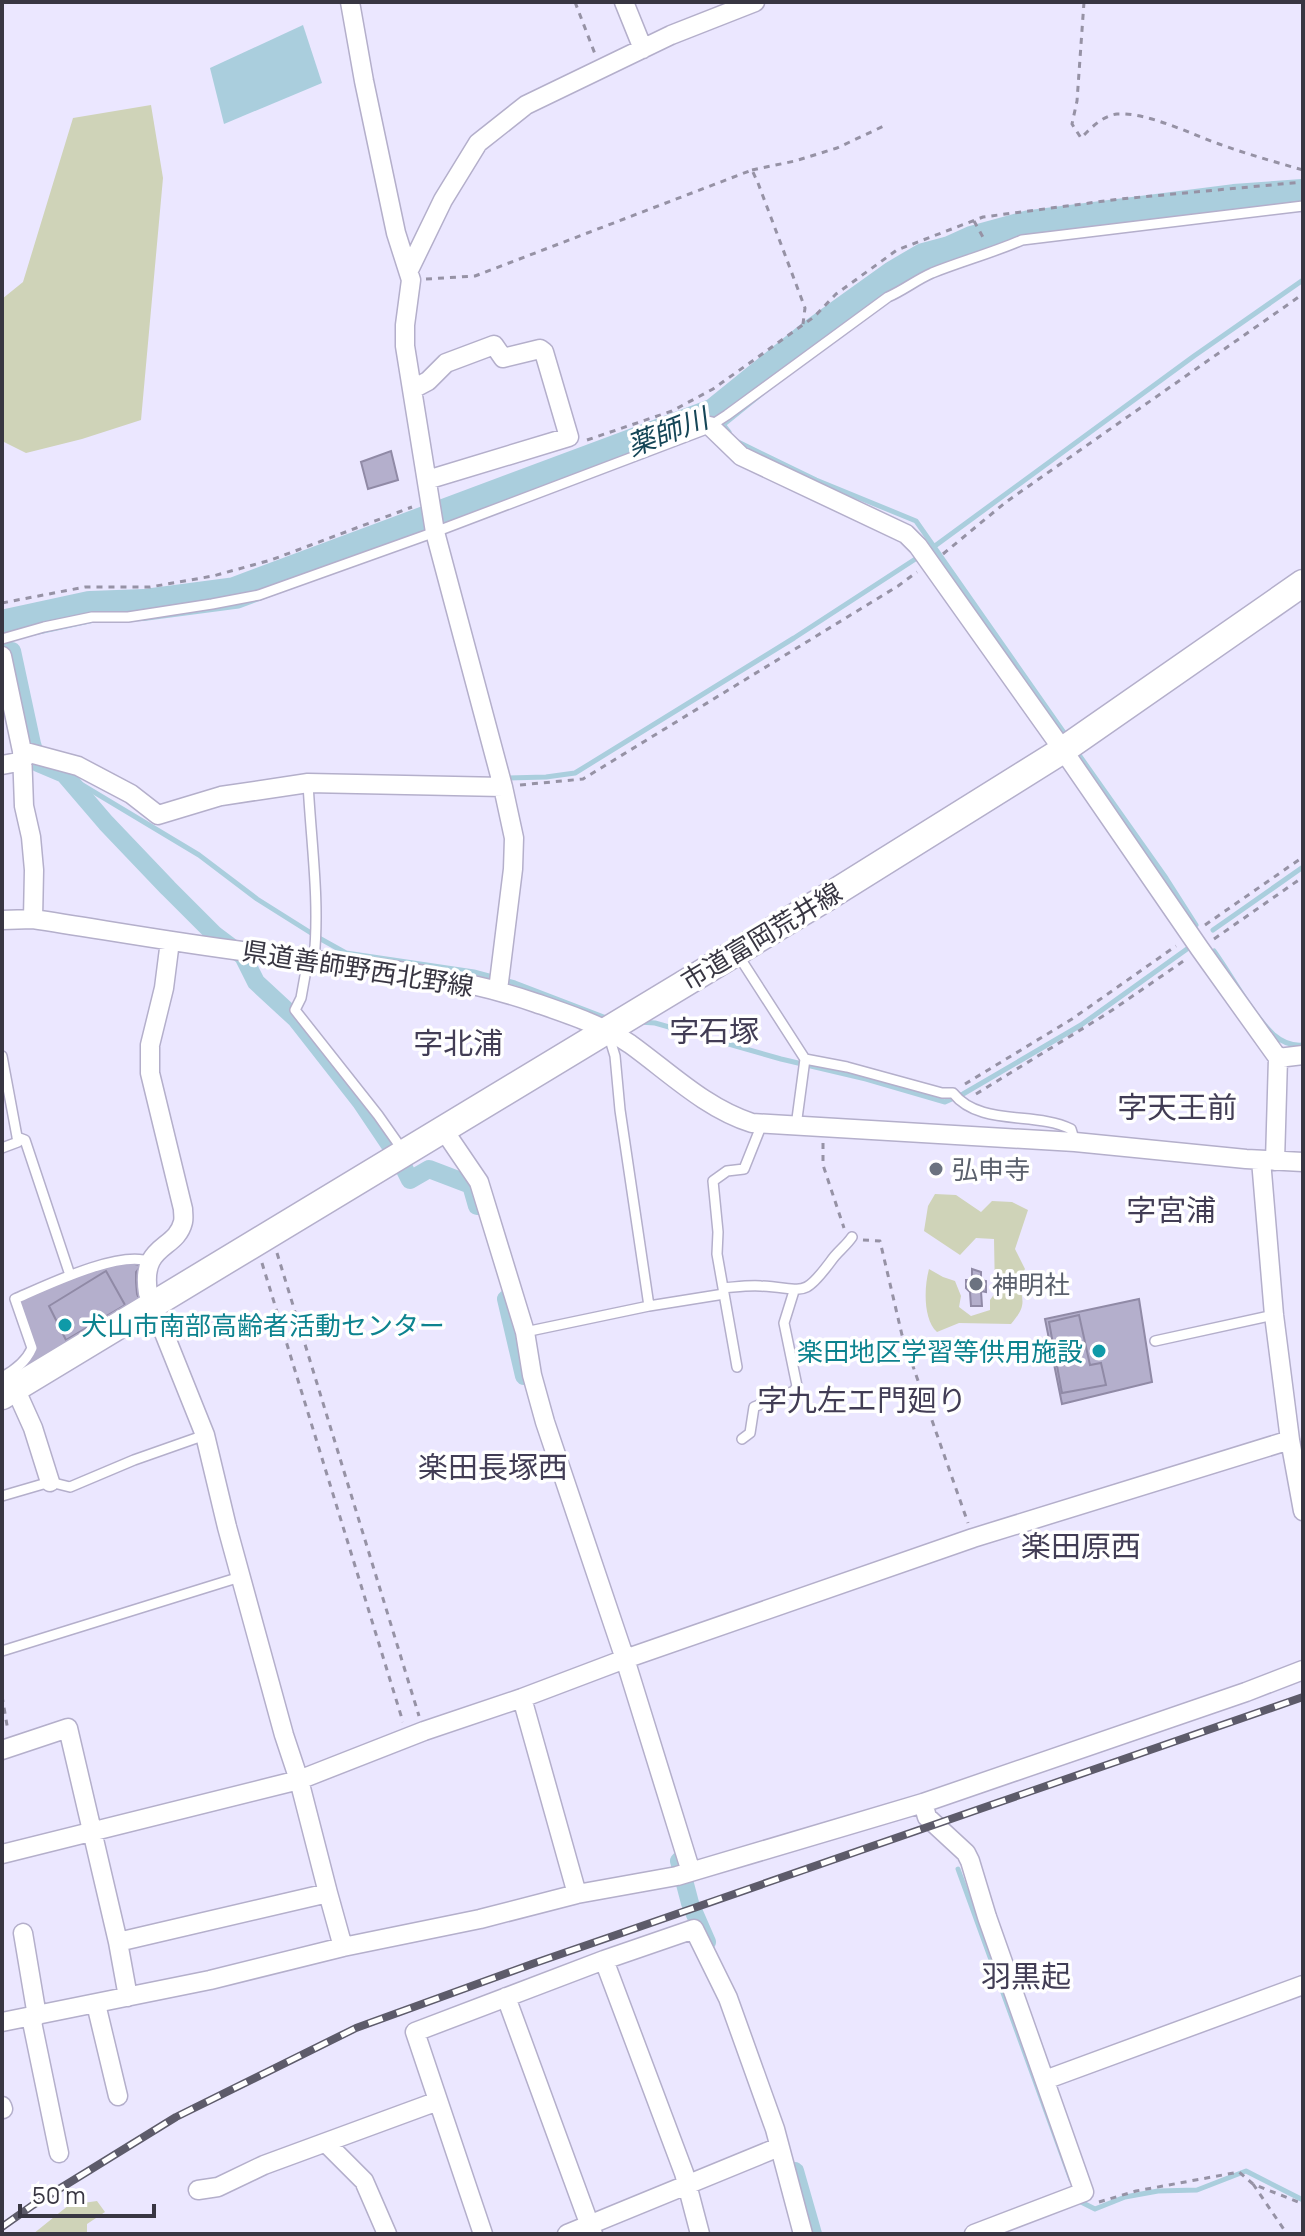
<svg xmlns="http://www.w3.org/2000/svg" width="1305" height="2236" font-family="Manrope,'Noto Sans JP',sans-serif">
  <rect width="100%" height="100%" fill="#ebe7ff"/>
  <path fill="#cfd3b8" d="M151 105 163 178 141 420 82 439 26 453 2 441V299L23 282 73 118Z
    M935 1194 956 1195 981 1212 992 1201 1012 1202 1028 1210 1015 1249 1025 1269 1018 1281C1024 1302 1026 1306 1011 1324L959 1323 937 1332C923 1319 924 1287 929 1269L943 1277 955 1281 961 1296 959 1307 971 1316 990 1310V1300L995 1293 994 1239 976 1238 960 1255 924 1231 928 1206Z
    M97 2201 105 2212 87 2224V2234H33L69 2205Z"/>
  <path fill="#aacedd" d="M303 25 322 83 224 124 210 68Z"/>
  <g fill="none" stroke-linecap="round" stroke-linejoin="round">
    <path stroke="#aacedd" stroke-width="5" d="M715 414 729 432
      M738 442 816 480 916 521 1067 737
      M928 551 1194 356 1303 280
      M1077 752 1166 878 1196 925
      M64 774 199 855 257 899 319 938 346 953 474 972 515 983 609 1019
      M505 778 546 777 575 773 794 638 920 556
      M1213 930 1303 867
      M1214 951C1232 976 1252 1014 1274 1035 1282 1042 1292 1046 1303 1045
      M639 1022 655 1023 781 1059 866 1079 945 1102 963 1094 1081 1025 1187 949
      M958 1869 1071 2180
      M1079 2201 1095 2209 1125 2197 1158 2191 1197 2190 1246 2171 1303 2200"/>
    <path stroke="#aacedd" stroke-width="18" d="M2 652 12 651 32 744 38 763 64 774 106 823 168 888 215 935 243 956 256 982 296 1019 361 1102 400 1160 410 1180 429 1169 471 1185 477 1206
      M506 1299 524 1376
      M679 1861 690 1903 707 1942
      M795 2171 813 2234"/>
    <path stroke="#aacedd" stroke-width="32" d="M2 626 90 607 144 605 235 593 715 414 814 334 895 276 924 259 950 252 972 242 1030 226 1234 200 1303 195"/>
  </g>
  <path fill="#b4afcc" stroke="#908aa6" stroke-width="2" d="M391 451 398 480 368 489 361 462Z
    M126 1261 141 1266 136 1272V1282L137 1294 141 1304 29 1366 27 1363 35 1346 18 1301 68 1277Z
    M972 1269 981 1272V1280L986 1281V1292L981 1291 982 1306H971L970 1292 966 1288V1280H972Z
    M106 1271 125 1305 66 1340 49 1306Z
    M1139 1299 1152 1382 1062 1404 1045 1319Z
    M1079 1315 1090 1365 1101 1363 1106 1385 1062 1393 1049 1322Z"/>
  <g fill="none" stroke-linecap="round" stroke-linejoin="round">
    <g stroke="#b4afcb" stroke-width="12">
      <path id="lane" d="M2 639 44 627 92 617H128L212 604 259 595 435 532 704 430 727 415 888 297C904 290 916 280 932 273 962 261 992 253 1022 240L1303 206
        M308 783C311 842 320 901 314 959
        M738 955 805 1059 847 1067 942 1093H953C980 1127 1035 1111 1071 1129L1075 1142
        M308 959 301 998 295 1010 378 1115 404 1152
        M608 1033 615 1056 620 1110 649 1306
        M2 1056 18 1142 2 1148
        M796 1126 805 1059
        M17 1137 25 1140 70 1275
        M723 1288C736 1287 749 1285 761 1286 804 1288 802 1300 831 1261 837 1252 846 1246 852 1237
        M525 1332 649 1306 724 1294
        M1155 1341 1274 1315
        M737 1367 717 1254 718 1232 713 1181 727 1171 744 1169 762 1124
        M2 1377C15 1370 26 1362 32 1348L15 1299C45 1286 121 1249 150 1262
        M742 1439 750 1433 754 1407 794 1391 797 1386 784 1323 794 1291
        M2 1496 50 1482 70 1487 134 1460 205 1435
        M2 1651 240 1577"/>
    </g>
    <g stroke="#b4afcb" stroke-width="21">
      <path id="street" d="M350 2 364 81 396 233 411 280 405 325V346L435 532 503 787 514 838 513 869 498 990
        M624 2 643 49
        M409 270 443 200 478 143 526 105 671 35 755 2
        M413 389 428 381 446 363 494 345 503 358 540 349 544 352 569 437 427 480
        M710 426 741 456 906 534 918 546 1063 750 1200 949 1278 1058 1275 1161
        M2 656 22 751 24 806 31 837 34 870 33 919
        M22 751 78 766 131 794 158 815 221 796 308 783 503 787
        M2 765 23 761
        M2 920 33 919C105 930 177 943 249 952 345 964 443 971 536 1003 568 1014 602 1025 630 1044 669 1072 705 1108 752 1123L1075 1142 1246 1159 1303 1162
        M1278 1058 1303 1055
        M443 1129 479 1182 525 1332 532 1375 545 1422 625 1659 691 1872
        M1261 1160 1274 1315 1290 1440 1303 1511
        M15 1388 33 1428 50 1482
        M522 1698 577 1894
        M2 1750 68 1728 118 1942
        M923 1803 927 1817 966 1853 970 1861 987 1917 1084 2192 974 2234
        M2 1854 299 1780 424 1731 522 1698 625 1659 973 1538 1290 1440
        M328 1893 343 1947
        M23 1933 37 2016
        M604 1960 684 2173 700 2234
        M128 1997 118 1942 328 1893 299 1780 284 1735 227 1527 205 1435 148 1293C140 1243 176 1251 183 1222 184 1218 183 1213 183 1209L150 1073V1045L164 988 170 941
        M506 1997 593 2234
        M96 2004 118 2096
        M31 2017 59 2153
        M2 2022 210 1980 343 1947 480 1919 577 1894 677 1876 923 1803 1246 1692 1303 1670
        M1045 2080 1303 1985
        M2 2106 3 2109
        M327 2144 364 2181 387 2234
        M198 2190 218 2187 264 2165 438 2101
        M483 2234 415 2032 604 1960 694 1929 728 1998 775 2129 803 2234
        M567 2234 779 2147"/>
    </g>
    <g stroke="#b4afcb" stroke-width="29">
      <path id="secondary" d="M2 1396 826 898 1063 750 1303 583"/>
    </g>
    <path stroke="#9692a5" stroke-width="3" stroke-dasharray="6 6" stroke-linecap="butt" d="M575 2 595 54
      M1084 2 1077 101 1072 124 1081 138C1091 128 1102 116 1117 114 1147 112 1191 134 1219 144 1247 154 1275 162 1303 170
      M752 170 795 161 837 148 886 125
      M974 221 984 239
      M426 279 475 276 752 170 758 183 805 308 803 324
      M587 440 672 411 713 389 814 317 836 294 897 250 983 217 1120 199 1303 182
      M943 554 1006 502 1303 294
      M2 603 85 587H150L213 576 271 560 412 507
      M520 785 583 779 898 586 917 572
      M1205 925 1303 857
      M1214 939 1303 877
      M965 1084 1072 1019 1176 946
      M976 1094 1108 1013 1185 960
      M823 1143V1165L844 1228
      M863 1240 880 1241 902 1335 968 1523
      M277 1253 419 1716
      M262 1263 403 1722
      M2 1696 8 1731
      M1253 2184 1287 2234
      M1099 2202 1136 2191 1239 2172 1253 2184 1303 2204"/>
    <use href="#lane" stroke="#fff" stroke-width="9"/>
    <use href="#street" stroke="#fff" stroke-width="18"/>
    <use href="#secondary" stroke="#fff" stroke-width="26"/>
    <g stroke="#5d5b6a" stroke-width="8">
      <path id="rail" d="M2 2227 33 2205 176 2117 356 2028 532 1964 1303 1697"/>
    </g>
    <use href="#rail" stroke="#fff" stroke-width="5" stroke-dasharray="15" stroke-linecap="butt"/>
  </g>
  <g fill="#6b7280" stroke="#fff" stroke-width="3">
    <circle cx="936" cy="1169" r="8"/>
    <circle cx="976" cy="1284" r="8"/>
  </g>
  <g fill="#0f9aa8" stroke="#fff" stroke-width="3">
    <circle cx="65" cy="1325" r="8"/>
    <circle cx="1099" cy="1351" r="8"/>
  </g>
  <g text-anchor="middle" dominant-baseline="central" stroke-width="7" stroke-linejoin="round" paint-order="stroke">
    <g font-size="26" fill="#383642" stroke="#fff">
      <text transform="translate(761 936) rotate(-31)">市道富岡荒井線</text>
      <text transform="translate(358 968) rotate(9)">県道善師野西北野線</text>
    </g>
    <g font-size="26" fill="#5b616d" stroke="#fff" text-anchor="start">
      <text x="952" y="1169">弘申寺</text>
      <text x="992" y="1284">神明社</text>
    </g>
    <g font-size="26" fill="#0d838f" stroke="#fff" text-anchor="start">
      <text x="81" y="1325">犬山市南部高齢者活動センター</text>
      <text x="1083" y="1351" text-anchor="end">楽田地区学習等供用施設</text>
    </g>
    <g font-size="28" font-style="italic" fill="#154657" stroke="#fff">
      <text transform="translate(667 431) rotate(-21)">薬師川</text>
    </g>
    <g font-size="30" fill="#423d55" stroke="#fff">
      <text x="714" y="1030">字石塚</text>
      <text x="458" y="1042">字北浦</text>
      <text x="1177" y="1106">字天王前</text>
      <text x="1171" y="1209">字宮浦</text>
      <text x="862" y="1399">字九左エ門廻り</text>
      <text x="493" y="1466">楽田長塚西</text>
      <text x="1081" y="1545">楽田原西</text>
      <text x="1026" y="1975">羽黒起</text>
    </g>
  </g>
  <rect width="1305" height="2236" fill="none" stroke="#383642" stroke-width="8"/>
  <path d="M20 2204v12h134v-12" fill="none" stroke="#383642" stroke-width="4"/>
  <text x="32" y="2204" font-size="24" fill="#383642" stroke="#ffffff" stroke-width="6" paint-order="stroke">50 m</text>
</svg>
